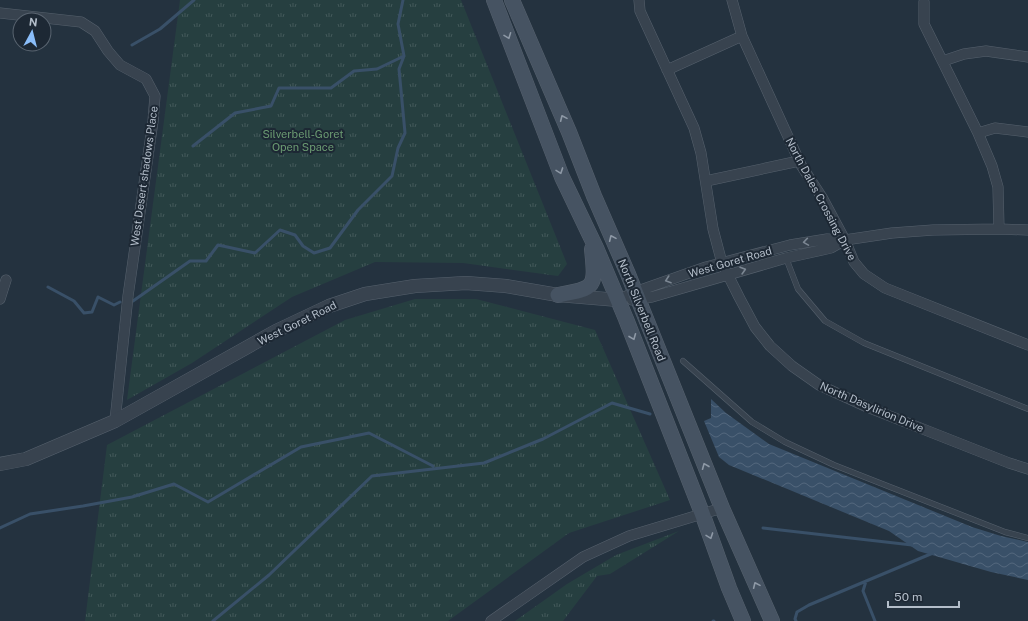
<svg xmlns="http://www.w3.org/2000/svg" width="1028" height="621" font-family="'Public Sans',sans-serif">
  <defs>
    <pattern id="park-tufts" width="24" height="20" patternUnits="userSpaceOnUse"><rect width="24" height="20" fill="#263f40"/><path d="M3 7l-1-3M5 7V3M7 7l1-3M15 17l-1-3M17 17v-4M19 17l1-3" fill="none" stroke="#43595a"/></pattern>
    <pattern id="water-waves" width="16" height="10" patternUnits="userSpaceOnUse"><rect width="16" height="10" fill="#395068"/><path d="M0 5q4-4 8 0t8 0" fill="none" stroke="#53677c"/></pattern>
  </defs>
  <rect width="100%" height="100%" fill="#24323f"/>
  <path fill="url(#park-tufts)" d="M180 0H461L567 264 558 276 463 263 375 262 292 297 192 363 127 400Z
    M415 299H476L595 330 670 500 569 533 448 621H85L107 445 345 320Z
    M679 531 610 574 597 576 563 621H515L567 584 616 555Z"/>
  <path fill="url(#water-waves)" d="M711 399 726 413 769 444 972 527 1001 536 1028 542V580L991 572 918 551 889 531 729 465 719 457 704 421 711 418Z"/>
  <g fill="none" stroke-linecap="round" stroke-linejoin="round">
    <path stroke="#395068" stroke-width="3" d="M132 45 160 29 194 0
      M193 146 235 113 271 106 279 88H331L354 71 377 69 404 56
      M48 287 74 301 84 313 92 312 98 297 114 305 120 302
      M133 301 190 261H206L218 245 255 253 280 230 295 235 303 246 314 253 330 248 358 210 392 176 398 148 405 133 399 69 404 56 398 24 403 0
      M0 528 30 514 83 506 132 497 174 484 208 502 301 447 369 433 433 466
      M763 528 912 545
      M866 581 863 591 875 621
      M213 621 269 575 372 476 484 463 543 439 612 403 650 414
      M713 621H714
      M796 621 795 619 797 612 809 605 933 553"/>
    <g stroke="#56616d" stroke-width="6">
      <path id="service" d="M786 258 798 289 825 321 864 343 1028 409
        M683 361 752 422 785 442 834 465 1005 532 1028 538"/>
    </g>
    <g stroke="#56616d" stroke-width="11">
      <path id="minor" d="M639 0 640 11 694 128 701 153 713 229 722 263 739 297 755 327 770 346 792 366 819 385 867 407 1009 463 1028 469
        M732 0 742 36 801 165 823 199 845 240 854 262 864 274 885 288 1028 345
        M924 2V24L978 133 992 166 998 187 999 229
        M0 13 81 22 95 31 108 51 120 65 146 79 155 96 153 121 128 296 115 421
        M943 61 964 54 986 51 1028 57
        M667 70 742 36
        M978 133 995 128 1028 132
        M706 181 799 161
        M0 299 6 280
        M618 300 635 292 706 267 790 245 827 239 845 240 892 233 933 230 999 229 1028 230
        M632 300 652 297 786 258 831 248 845 240
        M491 621 583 557 629 536 722 508"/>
    </g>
    <g stroke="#56616d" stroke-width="14">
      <path id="tertiary" d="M0 464 26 459 115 421 276 331 329 306 365 294 415 286 466 283 506 286 558 295 618 300"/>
    </g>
    <g stroke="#56616d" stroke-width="16">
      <path id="secondary" d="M494 0 562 177 597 250 626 319 702 513 729 588 743 621
        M512 0 569 132 594 196 628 274 722 508 772 621
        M558 295C596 288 596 288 592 249"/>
    </g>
    <use href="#service" stroke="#38434f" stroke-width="5"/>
    <use href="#minor" stroke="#38434f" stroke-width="10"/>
    <use href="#tertiary" stroke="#38434f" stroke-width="13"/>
    <use href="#secondary" stroke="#465362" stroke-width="15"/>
  </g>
  <defs><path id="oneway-chevron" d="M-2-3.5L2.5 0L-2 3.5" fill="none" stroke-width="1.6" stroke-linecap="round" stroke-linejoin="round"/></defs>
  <g stroke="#8e99a6">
    <use href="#oneway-chevron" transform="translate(508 36) rotate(69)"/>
    <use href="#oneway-chevron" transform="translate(563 118) rotate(-114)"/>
    <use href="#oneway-chevron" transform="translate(560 171) rotate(70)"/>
    <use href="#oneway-chevron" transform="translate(612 238) rotate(-114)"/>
    <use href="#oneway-chevron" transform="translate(633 337) rotate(68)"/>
    <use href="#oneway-chevron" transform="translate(705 466) rotate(-112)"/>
    <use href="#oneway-chevron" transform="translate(710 536) rotate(70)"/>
    <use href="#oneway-chevron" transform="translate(756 585) rotate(-114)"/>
  </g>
  <g stroke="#7c8793">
    <use href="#oneway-chevron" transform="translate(806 242) rotate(171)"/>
    <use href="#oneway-chevron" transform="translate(743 270) rotate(-16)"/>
    <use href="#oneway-chevron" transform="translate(668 280) rotate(161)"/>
  </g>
  <g text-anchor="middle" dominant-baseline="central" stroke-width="4" stroke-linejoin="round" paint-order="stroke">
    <g font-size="11" fill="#6b9b72" stroke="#1d2834">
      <text x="303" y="134">Silverbell-Goret<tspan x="303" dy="13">Open Space</tspan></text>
    </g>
    <g font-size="11" fill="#b4beca" stroke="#1d2834">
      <text transform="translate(144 176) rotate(-82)">West Desert shadows Place</text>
      <text transform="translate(821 199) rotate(62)">North Dales Crossing Drive</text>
      <text transform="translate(730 262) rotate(-16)">West Goret Road</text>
      <text transform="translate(642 310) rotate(68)">North Silverbell Road</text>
      <text transform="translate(297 323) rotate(-26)">West Goret Road</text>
      <text transform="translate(872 407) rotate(23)">North Dasylirion Drive</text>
    </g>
  </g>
  <g transform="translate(32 32) rotate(7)"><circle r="19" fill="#1d2834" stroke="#596470"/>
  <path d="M0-3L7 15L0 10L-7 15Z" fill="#8abdf9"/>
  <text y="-6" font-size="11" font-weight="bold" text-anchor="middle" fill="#b4beca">N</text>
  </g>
  <path d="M888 601v6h71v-6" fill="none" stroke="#b4beca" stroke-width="2"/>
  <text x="894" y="601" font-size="12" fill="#b4beca" stroke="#1d2834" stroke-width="3" paint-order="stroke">50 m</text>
</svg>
